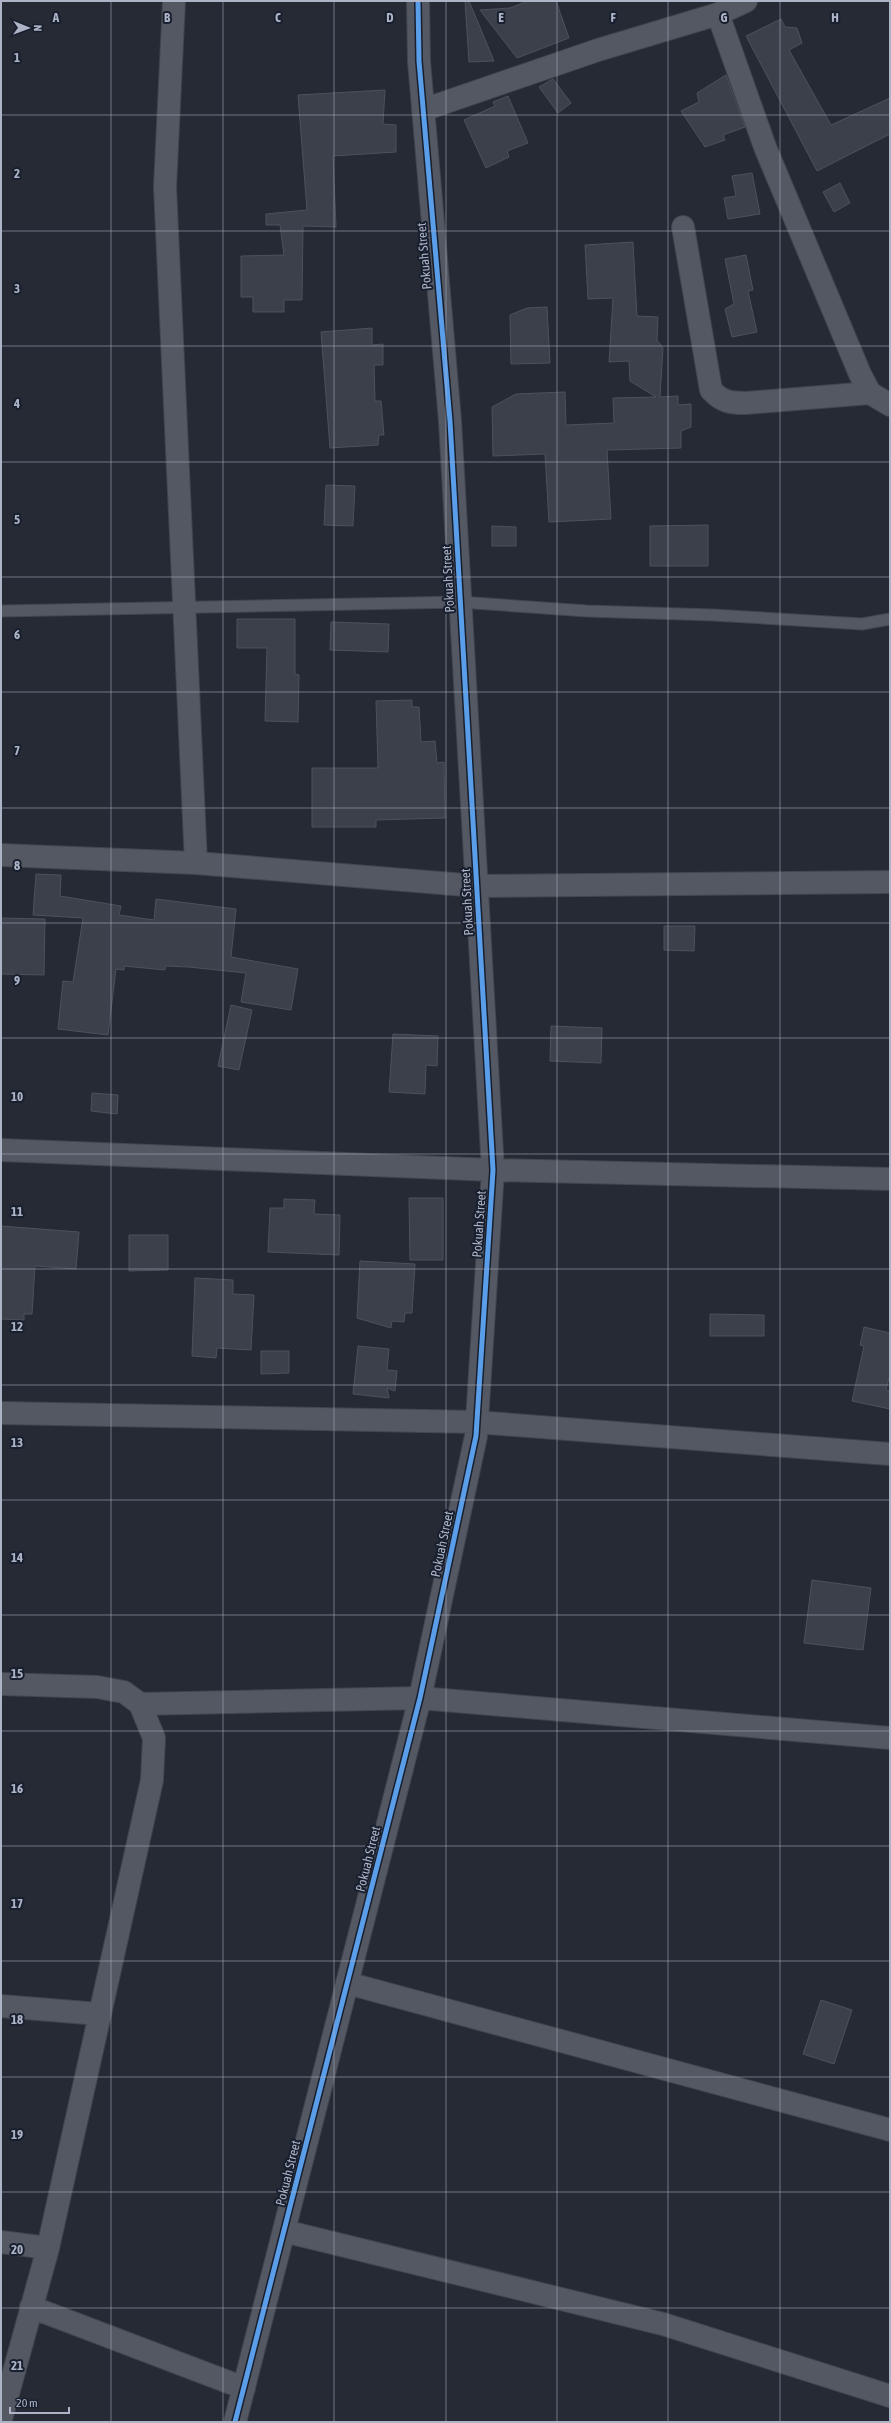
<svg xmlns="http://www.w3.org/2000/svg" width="891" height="2423" font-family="'Asap Condensed',sans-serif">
  <rect width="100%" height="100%" fill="#252a34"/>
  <path fill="#3c404a" stroke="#4c515c" d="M465 1H469L494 61 469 62Z
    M528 1H556L569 38 517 58 480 10 510 8Z
    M781 19 785 27 797 28 802 43 789 50 831 125 890 98V134L817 171 746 36Z
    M726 75 745 127 723 135 725 140 705 147 681 111 699 102 697 93Z
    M553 79 571 103 558 113 539 87Z
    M385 90 383 124 396 125V152L333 156 336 227 303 226 302 300H284V312H253V297H241V256L284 255 280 225H266V214L307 210 298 95Z
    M508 96 528 143 507 151 509 157 486 168 464 120 495 106 493 102Z
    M752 173 760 214 728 219 724 198 736 196 732 176Z
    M840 183 850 203 834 212 823 192Z
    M633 242 637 316 658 317 657 340 663 348 660 397 678 396V405L691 404V427L681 431V448L607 450 611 519 549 522 545 454 493 456 492 407 516 394 565 392 566 425 614 423 613 398 656 397 630 381 629 361 609 362 613 298 588 299 585 245Z
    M746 255 753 290 748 291 757 332 732 337 725 309 734 304 725 259Z
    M547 307 550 363 511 364 510 315 527 308Z
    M372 328V345L383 344V365H374L375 401H381L384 435H379L378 445 330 448 321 332Z
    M326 485 355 486 353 526 324 525Z
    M708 525V566H650V526Z
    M492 526 516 527V546H492Z
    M237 619H295V674L299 675 298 722 265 721 267 648H237Z
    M331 622 389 624 388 652 330 650Z
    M412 700V707H419L421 742 435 741 437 763 444 762 445 818 376 820V827H312V768H378L376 701Z
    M36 874 61 875 60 896 121 906 119 915 154 920 156 899 236 909 231 957 298 969 291 1010 241 1002 246 973 189 967 165 966V970L124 966V970L116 969 108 1035 58 1029 63 981 73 982 83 918 33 915Z
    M1 918 45 919 44 975 1 974Z
    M664 926H695L694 951 664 950Z
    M231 1005 252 1010 239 1070 218 1066Z
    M551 1026 602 1028 601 1063 550 1061Z
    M393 1034 438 1036 437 1066 426 1065 425 1094 389 1092Z
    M92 1093 118 1095 117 1114 91 1111Z
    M409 1198H443V1260H410Z
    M284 1199 315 1200 314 1214 340 1215 339 1255 268 1252 270 1208H284Z
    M1 1226 79 1232 76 1269 35 1266 32 1314H24V1320L1 1319Z
    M129 1235H168V1270L129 1271Z
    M360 1261 415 1264 412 1313H405L404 1322 392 1321 391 1328 357 1318Z
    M195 1278 233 1280V1294L254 1295 251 1350 217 1348 216 1358 192 1356Z
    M710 1314 764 1315V1336H710Z
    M864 1327 890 1333V1374L886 1390 890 1391V1409L852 1401 864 1346 860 1345Z
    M358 1346 389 1349 387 1370 397 1371 395 1391 387 1388 389 1398 353 1394Z
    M261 1351H289V1373L261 1374Z
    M812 1580 871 1588 863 1650 804 1643Z
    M821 2000 852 2010 834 2064 803 2054Z"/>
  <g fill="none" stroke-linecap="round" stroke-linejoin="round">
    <g stroke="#41454d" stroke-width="13">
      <path id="service" d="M1 611 460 602 587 611 713 615 862 624 890 619"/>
    </g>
    <g stroke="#41454d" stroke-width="24">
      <path id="minor" d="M174 1 165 187 196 863
        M718 14 765 147 860 374 870 393 890 405
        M423 110 598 50 718 14 746 1
        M683 227 711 390C722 402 730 403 746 403L870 393
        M1 855 196 863 477 886 890 882
        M1 1150 493 1170 890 1179
        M1 1413 476 1422 890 1454
        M1 1684 97 1687 124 1692 140 1704 154 1738 152 1780 48 2248 1 2419
        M140 1704 420 1698 890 1738
        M347 1983 890 2130
        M1 2006 99 2014
        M284 2231 663 2324 890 2396
        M1 2242 48 2248
        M31 2307 244 2388
        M235 2422 420 1698 476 1436 493 1170 450 421 419 61 418 1"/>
    </g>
    <use href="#service" stroke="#545862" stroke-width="11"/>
    <use href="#minor" stroke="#545862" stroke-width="22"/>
    <g stroke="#181f2e" stroke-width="8">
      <path id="cycleway" d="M235 2422 420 1698 476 1436 493 1170 450 421 419 61 418 1"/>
    </g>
    <use href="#cycleway" stroke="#5a9eea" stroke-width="5"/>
  </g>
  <path fill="none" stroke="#adb4c7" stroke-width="1" stroke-opacity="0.55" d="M111 1V2422M223 1V2422M334 1V2422M446 1V2422M557 1V2422M668 1V2422M780 1V2422M1 115H890M1 231H890M1 346H890M1 462H890M1 577H890M1 692H890M1 808H890M1 923H890M1 1038H890M1 1154H890M1 1269H890M1 1385H890M1 1500H890M1 1615H890M1 1731H890M1 1846H890M1 1961H890M1 2077H890M1 2192H890M1 2308H890"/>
  <g text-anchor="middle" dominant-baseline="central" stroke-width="4" stroke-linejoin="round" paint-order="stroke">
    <g font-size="13" fill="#adb4c7" stroke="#181f2e">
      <text transform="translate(424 256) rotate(-95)">Pokuah Street</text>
      <text transform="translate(448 579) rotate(-93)">Pokuah Street</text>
      <text transform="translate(467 902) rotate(-93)">Pokuah Street</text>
      <text transform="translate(479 1224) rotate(-86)">Pokuah Street</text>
      <text transform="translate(442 1544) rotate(-78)">Pokuah Street</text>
      <text transform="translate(368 1859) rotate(-76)">Pokuah Street</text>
      <text transform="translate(288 2173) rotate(-76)">Pokuah Street</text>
    </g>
  </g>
  <g font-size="13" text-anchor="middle" font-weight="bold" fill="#adb4c7" stroke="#181f2e" stroke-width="4" stroke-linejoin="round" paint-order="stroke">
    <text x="56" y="22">A</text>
    <text x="167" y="22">B</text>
    <text x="278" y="22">C</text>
    <text x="390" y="22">D</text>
    <text x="501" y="22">E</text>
    <text x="613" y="22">F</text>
    <text x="724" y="22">G</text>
    <text x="835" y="22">H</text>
    <text x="17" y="62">1</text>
    <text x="17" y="178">2</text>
    <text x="17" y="293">3</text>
    <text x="17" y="408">4</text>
    <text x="17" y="524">5</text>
    <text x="17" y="639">6</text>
    <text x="17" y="755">7</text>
    <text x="17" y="870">8</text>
    <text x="17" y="985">9</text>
    <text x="17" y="1101">10</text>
    <text x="17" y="1216">11</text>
    <text x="17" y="1331">12</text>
    <text x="17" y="1447">13</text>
    <text x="17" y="1562">14</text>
    <text x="17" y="1678">15</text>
    <text x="17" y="1793">16</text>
    <text x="17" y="1908">17</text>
    <text x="17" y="2024">18</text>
    <text x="17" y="2139">19</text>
    <text x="17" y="2254">20</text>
    <text x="17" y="2370">21</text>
  </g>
  <rect width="891" height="2423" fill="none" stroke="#adb4c7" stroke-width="4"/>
  <g transform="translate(28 28) rotate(91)" stroke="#181f2e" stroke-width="3" paint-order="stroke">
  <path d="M0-3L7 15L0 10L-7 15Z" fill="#adb4c7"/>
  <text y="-6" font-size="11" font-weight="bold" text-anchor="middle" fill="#adb4c7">N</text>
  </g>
  <path d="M10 2407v6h59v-6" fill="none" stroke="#adb4c7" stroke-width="2"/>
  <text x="16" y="2407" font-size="12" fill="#adb4c7" stroke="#181f2e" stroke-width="3" paint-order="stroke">20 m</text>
</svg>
